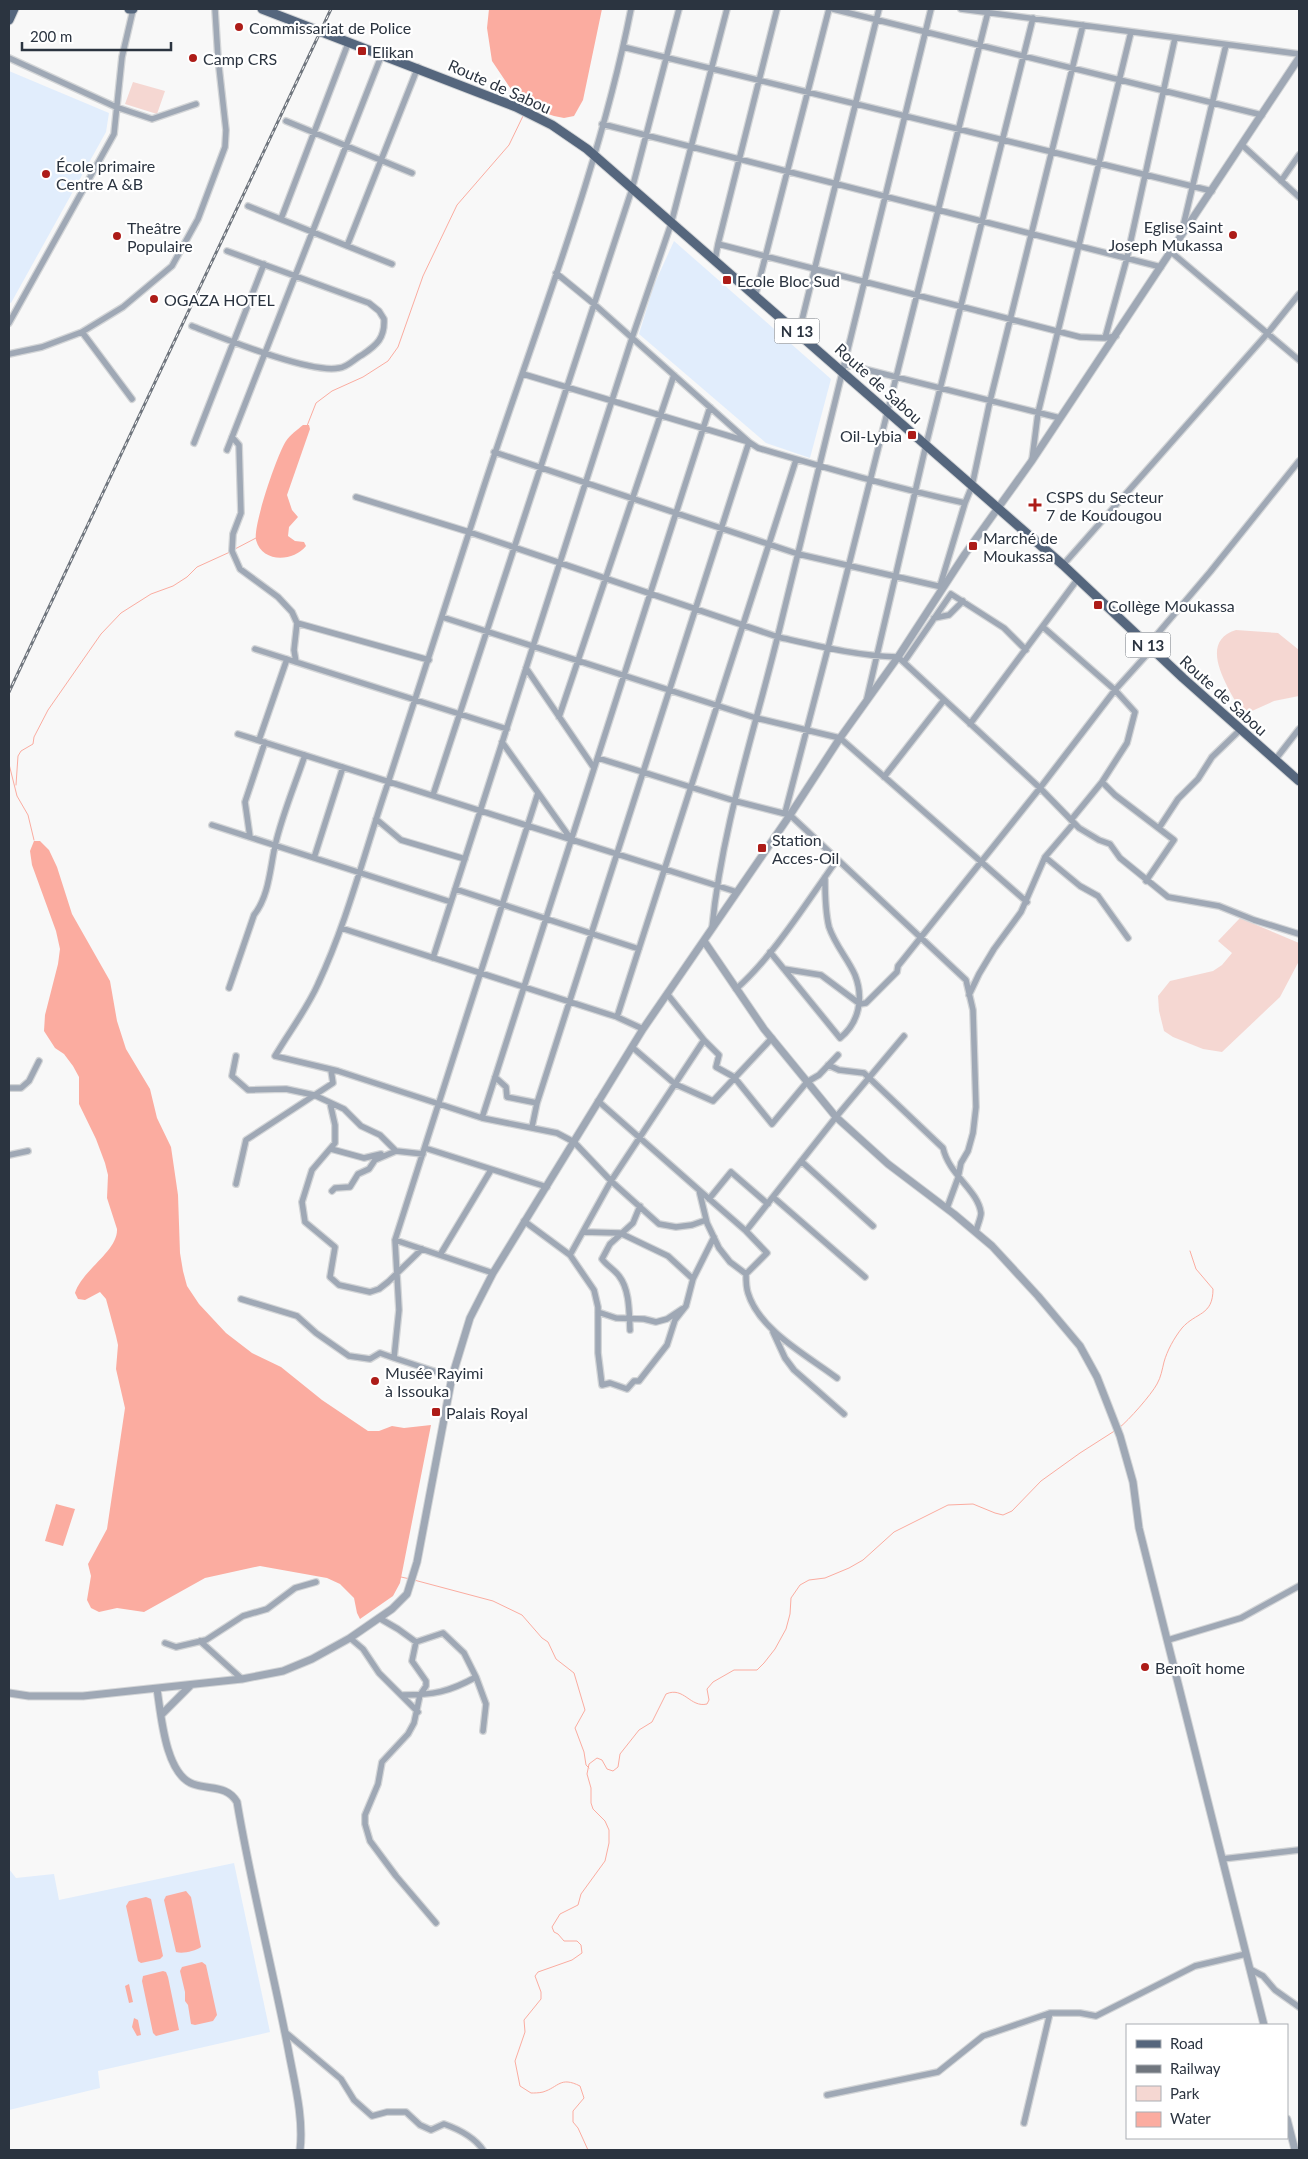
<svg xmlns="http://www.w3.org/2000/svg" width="1308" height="2159" font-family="Lato,sans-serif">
  <rect width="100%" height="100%" fill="#f8f8f8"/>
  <path fill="#e1edfc" d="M9 71 109 113 106 132 11 303 9 302Z
    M674 241 831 379 810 458 766 443 639 334 654 285Z
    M234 1863 270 2032 98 2071 100 2088 9 2110V1869L16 1878 54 1874 59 1900Z"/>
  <path fill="#f5d7d2" d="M133 82 165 91 157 114 125 104Z
    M1236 630 1278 633 1299 650V696L1274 701 1243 715C1233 694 1194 643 1236 630Z
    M1240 918 1299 943V961L1280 997 1222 1052 1203 1049 1173 1037 1164 1031 1159 1011 1158 996 1170 981 1213 971 1222 965 1232 953 1218 941Z"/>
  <path fill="#fbaca0" d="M489 9H602L583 100 574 116 564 118 554 116 545 113 536 104 517 98 492 61 487 28Z
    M303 425H309L310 429 287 495 292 510 298 517 289 527 288 536 295 541 304 542 306 546C293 562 262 563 256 540 253 525 277 455 286 441 291 434 297 430 303 425Z
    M34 841H40L49 850 57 867 72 914 110 981 117 1021 126 1049 150 1089 157 1118 171 1147 178 1195 180 1253 183 1271 187 1286 199 1304 226 1333 252 1353 281 1367 322 1400 368 1431H379L392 1426 404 1428 431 1425 400 1583 393 1596 360 1619 357 1613 354 1598 340 1584 327 1578 260 1566 205 1578 144 1612 117 1608 99 1612 91 1608 87 1600 91 1576 88 1564 107 1529 125 1408 116 1369 118 1345 116 1336 106 1299 100 1292 85 1300 78 1299 75 1293C82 1270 118 1251 117 1229L107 1198 108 1175 105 1163 96 1139 79 1104V1077L73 1066 64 1054 55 1048 44 1031 45 1015 58 964 60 949 56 931 32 865 30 851Z
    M56 1504 75 1509 63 1546 45 1541Z
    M186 1891 191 1897 201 1947C195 1951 183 1954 176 1952L164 1900 166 1896Z
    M146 1897 151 1899 163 1956 160 1959 141 1963 138 1961 126 1906 129 1901Z
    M202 1962 206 1965 217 2015 213 2021 195 2025 191 2024 188 2005 185 2001V1992L180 1971 182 1967Z
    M163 1971 166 1972 168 1977 179 2030 156 2036 153 2033 142 1981 143 1976Z
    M129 1984 133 2002 129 2003 125 1986Z
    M134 2018 138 2020 141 2035 137 2036 132 2027Z"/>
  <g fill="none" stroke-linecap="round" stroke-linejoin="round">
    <path stroke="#fbaca0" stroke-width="1" d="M525 108 527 101
      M307 426 316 403 332 391 363 377 388 361 398 347 423 276 457 205 509 145 524 114
      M235 549 256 538
      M9 764 17 796 28 815 34 840
      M16 785 18 756 21 751 33 744 34 737 48 710 101 634 121 613 151 594 173 586 187 577 197 567 230 552
      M1119 1428C1129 1420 1151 1395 1157 1384 1161 1377 1162 1370 1164 1362 1167 1351 1174 1338 1182 1328 1196 1312 1213 1316 1213 1289L1196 1269 1190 1251
      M401 1577 410 1579
      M414 1580 493 1601 522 1615 542 1638 548 1642 556 1659 574 1673 585 1710 575 1728 584 1752 586 1765 589 1768
      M588 2150 578 2128 573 2122V2111L584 2098 580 2086C560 2076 559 2087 543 2092 539 2093 534 2093 531 2093L520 2086 515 2061 525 2032 524 2020 541 1999V1992L535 1976 538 1972 572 1960 582 1953 581 1945 577 1941H564L558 1934 554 1932 552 1927 560 1914 578 1905 581 1894 605 1861 609 1843V1830L605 1821 593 1809 591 1803V1788L587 1774 589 1764 597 1758 602 1760 607 1769 613 1771 618 1767 620 1754 639 1730 652 1722 666 1694C684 1686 690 1708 707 1704L709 1700 707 1689 713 1682 734 1670H757L764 1663 775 1649 786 1629 790 1614 791 1598 800 1585 809 1580 825 1578 849 1568 863 1560 894 1532 948 1505 973 1504 995 1513 1003 1515 1012 1511 1041 1481 1080 1453 1116 1430"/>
    <g stroke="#d3d5d7" stroke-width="8">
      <path id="minor" d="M631 9C597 181 528 347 475 514 445 606 416 698 386 789 364 854 347 922 318 984 307 1009 289 1032 275 1056L338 1071 482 1118 557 1133 574 1142 611 1181 659 1224 676 1227 692 1225 706 1220
        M833 9 1262 115
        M961 9 1299 54
        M623 47 1212 191
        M9 58 116 107 152 119 196 104
        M286 121 412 173
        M602 124 1161 267
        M1242 145 1299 197
        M1281 181 1299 155
        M248 206 392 264
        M281 219 349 41
        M1182 231 1226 45
        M718 244 1080 337 1105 338 1116 336
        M347 246 418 67
        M1171 252 1299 360
        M715 260 718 244 777 9
        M755 297 829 9
        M9 323 114 134 122 57 133 10
        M192 326C223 338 310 374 339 368 348 367 354 359 362 355 377 345 385 338 384 319L379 311 369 303 227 251
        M82 332 132 399
        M799 332 879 9
        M1105 338 1127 258 1175 38
        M9 354 42 347 82 332 123 307 172 266 198 219 225 147 226 130 218 58 215 9
        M844 364 1060 418
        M523 374 749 442 758 448C826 468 895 488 965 503
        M232 437 239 445 241 513 233 534 232 551 240 569 278 597 292 612 297 623 294 650 296 662
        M194 443 264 264
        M227 450 382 54
        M494 452 798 554 942 587
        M1032 460 1038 413 1131 32
        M356 497 469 532 778 637C818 646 858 656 898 657L1040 788 1079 828 1099 840 1110 844 1120 858 1168 897 1219 906 1254 920 1299 934
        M1063 565 1267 334 1299 294
        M940 586 965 503 972 486 990 401 1083 25
        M442 617 756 718 840 738 1027 902
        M934 618 949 615 963 601
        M297 623 429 660
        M1043 627 1115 690 1135 712 1127 743 1102 782 1071 820
        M1148 645 1210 572 1299 461
        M255 649 507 729
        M904 662 951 594 1004 628 1026 650
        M526 668 594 768
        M867 698 926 445 1033 18
        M559 717 674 375
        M970 724 1077 580
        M238 734 737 892
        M259 740 287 659
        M502 742 571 839
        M598 758 735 801 790 815 966 980 973 1010 976 1107 973 1133 968 1151 961 1163 958 1178 947 1208
        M1275 760 1299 729
        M884 777 944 700
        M1102 782 1115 795 1174 840 1146 881
        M433 795 632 189 679 9
        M785 813 828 648 988 12
        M376 819 401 840 465 859
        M212 825 451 902
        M1159 828 1178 799 1198 779 1212 757 1241 729
        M250 837 245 802 265 742
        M1045 857 1080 886 1098 896 1128 938
        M314 858 343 767
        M455 889 639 949
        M341 928 617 1017 643 1029
        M712 928C722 825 756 727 780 627 830 421 881 215 931 9
        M770 952 840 1038C859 1023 864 998 855 975 848 959 835 945 829 927 825 911 825 894 825 877
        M433 958 632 338 671 224 727 9
        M784 969 821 975 860 1004 866 1003 897 972 898 966 1040 788 1115 690 1152 649
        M229 988 254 915C269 896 270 869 275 846 282 815 295 785 305 755
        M736 989C773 957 808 900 837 860
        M668 995 704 1040 719 1055 716 1067 734 1077 772 1124 807 1082 819 1075 838 1055
        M969 995 979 974 994 949 1021 912 1045 857 1074 823
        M617 1017 796 460
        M632 1047 675 1084 713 1101 772 1038
        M236 1056 232 1076 248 1090 286 1089 314 1095 344 1109 361 1126 380 1135 396 1151 423 1154
        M828 1065 839 1070 864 1073 943 1148C949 1175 978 1190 981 1213 981 1218 977 1226 976 1232
        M495 1077 506 1087 507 1097 537 1103
        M9 1088H21L29 1081 39 1061
        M598 1101 699 1190 707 1223 719 1248 730 1262 746 1274
        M330 1103 335 1125V1143L312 1170 302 1202 305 1222 335 1247 330 1277 339 1285 370 1292 379 1289 388 1282 422 1249
        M482 1118 710 407
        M532 1127 537 1103 749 442 594 304 556 273
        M425 1148 547 1187
        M331 1149 364 1158 381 1154
        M9 1155 28 1151
        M801 1161 873 1226
        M236 1184 246 1140 333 1083 331 1070
        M699 1190 746 1231 767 1253 746 1274C746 1280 746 1287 748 1293 759 1330 808 1356 837 1378
        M332 1191 335 1188 350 1187 358 1174 369 1169 375 1160 396 1151
        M773 1197 865 1277
        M709 1199 731 1172 768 1204
        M524 1221 570 1255 594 1290 598 1307V1353L602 1385 610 1383 627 1389 634 1381H639L667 1345 675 1320 686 1306 693 1279 714 1237
        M746 1231 836 1117 904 1036
        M583 1232 620 1233 668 1256 693 1279
        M395 1240 493 1273
        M440 1255 491 1170
        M570 1255 611 1181 704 1040
        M241 1299 297 1316 316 1333 349 1356 370 1359 380 1353 394 1358
        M598 1312 616 1318 644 1319 656 1322 667 1319 682 1309
        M630 1330C629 1313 630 1290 619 1276 614 1269 607 1266 602 1259L610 1244 633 1223 640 1206
        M773 1332 785 1358 794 1370 844 1414
        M452 1377 394 1358 399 1310 395 1240 538 793
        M379 1618 398 1629 416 1642 443 1633 464 1653 476 1677 486 1704 483 1731
        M350 1638 363 1649 379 1673 418 1712
        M1168 1640 1241 1618 1299 1586
        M200 1641 242 1679
        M416 1642 412 1661 426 1681V1686L420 1695 414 1723 408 1734 382 1762 378 1784 365 1815V1824L370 1841 396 1876 436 1923
        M165 1643 176 1647 206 1640 243 1616 267 1609 295 1588 316 1582
        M403 1695C433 1695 449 1692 476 1677
        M1222 1859 1299 1850
        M1250 1969 1263 1976 1275 1990 1299 2007
        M1050 2013H1080L1096 2016 1195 1966 1246 1954
        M285 2032 341 2079 354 2100 372 2116 387 2112H406L420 2125 431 2130 444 2124C458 2129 475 2138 483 2150
        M827 2095 938 2072 983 2036 1050 2013 1024 2123"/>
    </g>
    <g stroke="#d3d5d7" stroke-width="9">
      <path id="tertiary" d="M704 941 764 1029 836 1117 888 1164 954 1214 992 1246 1038 1296 1080 1346 1097 1377 1120 1436 1133 1482 1139 1528 1264 2025
        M157 1689C161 1714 165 1774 193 1784 210 1790 227 1785 237 1802 251 1885 272 1966 288 2048 294 2081 304 2117 300 2150
        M9 1693 29 1696H83L242 1679 283 1671 312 1659 350 1638 392 1609 407 1594 417 1562 452 1377 470 1318 493 1273 643 1029 790 815 840 738 898 657 965 554 1031 462 1299 58
        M161 1715 191 1685
        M1287 2119 1295 2150"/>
    </g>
    <g stroke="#d3d5d7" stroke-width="11">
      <path id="primary" d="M129 9H133
        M262 9 516 107 552 125 587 149 1063 565 1183 678 1299 781
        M9 20 14 9"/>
    </g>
    <use href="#minor" stroke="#9fa8b5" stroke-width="5.5"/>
    <use href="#tertiary" stroke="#9fa8b5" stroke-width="7"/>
    <use href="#primary" stroke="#55667d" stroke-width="9"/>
    <g stroke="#70767e" stroke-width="3">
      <path id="rail" d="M9 692 331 9"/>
    </g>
    <use href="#rail" stroke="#fff" stroke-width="1" stroke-dasharray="4" stroke-linecap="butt"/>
  </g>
  <g fill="#ad1c18" stroke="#fff" stroke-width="2">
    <circle cx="239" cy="27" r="5"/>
    <rect x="357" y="46" width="10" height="10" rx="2.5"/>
    <circle cx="193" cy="58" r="5"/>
    <circle cx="46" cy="174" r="5"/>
    <circle cx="1233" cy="235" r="5"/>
    <circle cx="117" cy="236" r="5"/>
    <rect x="722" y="275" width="10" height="10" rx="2.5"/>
    <circle cx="154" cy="299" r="5"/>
    <rect x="907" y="430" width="10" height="10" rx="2.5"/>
    <path d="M1032.5 497.5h5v5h5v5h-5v5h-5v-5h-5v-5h5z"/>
    <rect x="968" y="541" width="10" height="10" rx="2.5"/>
    <rect x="1093" y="600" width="10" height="10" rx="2.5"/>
    <rect x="757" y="843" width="10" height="10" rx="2.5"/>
    <circle cx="375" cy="1381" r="5"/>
    <rect x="431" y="1407" width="10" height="10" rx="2.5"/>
    <circle cx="1145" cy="1667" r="5"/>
  </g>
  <g text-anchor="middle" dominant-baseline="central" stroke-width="4.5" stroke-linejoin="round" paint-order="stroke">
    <g fill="#fff" stroke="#6b7179" stroke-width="1">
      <rect x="774.5" y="318.5" width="45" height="25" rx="4"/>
      <rect x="1125.5" y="632.5" width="45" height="25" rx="4"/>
    </g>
    <g font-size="15" font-weight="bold" fill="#2b3440">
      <text x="797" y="331">N 13</text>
      <text x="1148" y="645">N 13</text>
    </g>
    <g font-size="16" fill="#2b3440" stroke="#fff" text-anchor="start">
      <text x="249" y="27">Commissariat de Police</text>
      <text x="372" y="51">Elikan</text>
      <text x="203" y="58">Camp CRS</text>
      <text x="56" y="165">École primaire<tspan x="56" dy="18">Centre A &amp;B</tspan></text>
      <text x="1223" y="226" text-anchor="end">Eglise Saint<tspan x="1223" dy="18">Joseph Mukassa</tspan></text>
      <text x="127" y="227">Theâtre<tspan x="127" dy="18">Populaire</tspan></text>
      <text x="737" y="280">Ecole Bloc Sud</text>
      <text x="164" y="299">OGAZA HOTEL</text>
      <text x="902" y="435" text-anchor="end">Oil-Lybia</text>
      <text x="1046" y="496">CSPS du Secteur<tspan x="1046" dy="18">7 de Koudougou</tspan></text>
      <text x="983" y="537">Marché de<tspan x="983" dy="18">Moukassa</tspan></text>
      <text x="1108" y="605">Collège Moukassa</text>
      <text x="772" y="839">Station<tspan x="772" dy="18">Acces-Oil</tspan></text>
      <text x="385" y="1372">Musée Rayimi<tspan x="385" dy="18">à Issouka</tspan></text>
      <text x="446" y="1412">Palais Royal</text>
      <text x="1155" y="1667">Benoît home</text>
    </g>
    <g font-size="16" fill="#2b3440" stroke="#fff">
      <text transform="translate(500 86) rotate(24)">Route de Sabou</text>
      <text transform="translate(879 383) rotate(42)">Route de Sabou</text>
      <text transform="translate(1224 695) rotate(42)">Route de Sabou</text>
    </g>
  </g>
  <rect width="1308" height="2159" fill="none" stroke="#2b3440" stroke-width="20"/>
  <rect x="1126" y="2024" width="162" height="115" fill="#ffffff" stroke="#aaaeb3"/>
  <rect x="1136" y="2040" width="25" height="8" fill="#55667d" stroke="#aaaeb3"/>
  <text x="1170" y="2049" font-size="15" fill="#2b3440">Road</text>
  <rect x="1136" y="2065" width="25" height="8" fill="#70767e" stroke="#aaaeb3"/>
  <text x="1170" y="2074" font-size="15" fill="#2b3440">Railway</text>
  <rect x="1136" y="2086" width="25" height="15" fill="#f5d7d2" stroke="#aaaeb3"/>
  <text x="1170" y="2099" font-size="15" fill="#2b3440">Park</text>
  <rect x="1136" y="2112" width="25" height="15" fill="#fbaca0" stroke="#aaaeb3"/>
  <text x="1170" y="2124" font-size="15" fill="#2b3440">Water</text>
  <path d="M22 42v8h149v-8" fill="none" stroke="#2b3440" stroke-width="2.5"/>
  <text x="30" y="42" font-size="15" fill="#2b3440" stroke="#ffffff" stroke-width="4" paint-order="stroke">200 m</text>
</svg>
